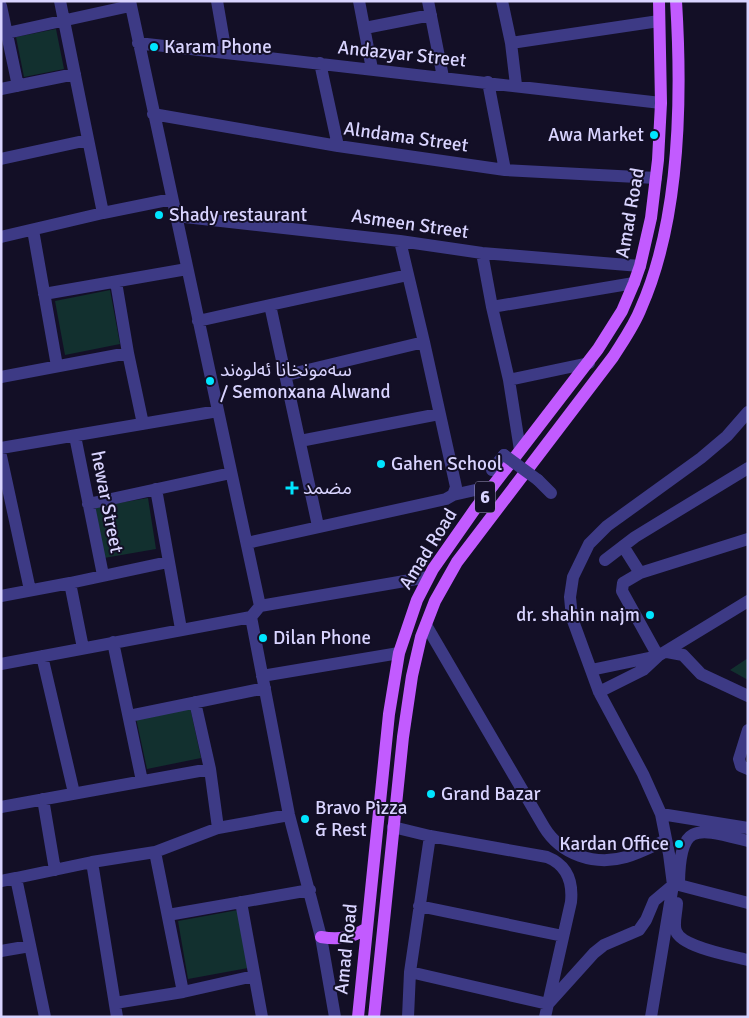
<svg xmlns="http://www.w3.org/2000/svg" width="749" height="1018" font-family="Signika,'Noto Sans Arabic',sans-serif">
  <rect width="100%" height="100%" fill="#130f26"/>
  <path fill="#12302f" d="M56 29 64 69 24 77 16 37Z
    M110 290 120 344 65 355 55 301Z
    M148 498 156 549 104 558 95 507Z
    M748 658V680L730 670Z
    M190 707 201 758 147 769 136 718Z
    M238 910 248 968 188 979 178 921Z"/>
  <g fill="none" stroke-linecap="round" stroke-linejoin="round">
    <path stroke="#3d3a85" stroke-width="12" d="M60 1 103 213
      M130 1 260 606 251 617 289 815 321 937 335 1017
      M217 1 226 53
      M359 1 372 69
      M428 1 443 77
      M502 1 511 43 516 85
      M1 6 18 86
      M365 28 431 15
      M7 33 130 6
      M138 43 661 103
      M511 43 659 21
      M320 63 338 146
      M488 82 505 170
      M1 89 75 74
      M153 114 338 146 505 170 656 178
      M1 159 88 140
      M176 216 400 241 482 253 640 266
      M33 230 57 366
      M1 237 103 213 172 199
      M482 253 492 307 509 380 520 450
      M116 282 128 353 143 424
      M44 294 187 269
      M270 305 408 275
      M492 307 634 283
      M198 321 270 305 318 526
      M287 375 424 342
      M1 377 128 353
      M509 380 589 363
      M75 436 103 575
      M300 441 439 414
      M1 448 218 411
      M1 456 30 590
      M492 470 504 455
      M538 480 551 493
      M156 489 181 629
      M453 495 493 486
      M88 504 231 473
      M247 543 446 499 453 495 456 487 424 342 400 241
      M623 546 640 573
      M605 560 635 537 748 468
      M70 583 168 562
      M1 596 70 583 83 648
      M260 606 428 577
      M426 625 544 827C561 855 595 866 626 857 640 853 653 846 666 840
      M113 642 142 781
      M667 652 683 655 701 674 748 696
      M42 656 74 793
      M658 656 622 591 623 583 640 573 748 539
      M1 664 251 617
      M591 670 658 656
      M262 676 399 653
      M599 692 643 670 658 656 748 601
      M195 702 210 769 218 828
      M129 716 265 688
      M748 730 739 759 741 766 748 769
      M43 799 55 870
      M1 807 210 769
      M661 814 748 828
      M393 827 430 836 547 857C567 865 573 882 571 902L545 1017
      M155 852 183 992
      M92 862 117 1017
      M1 881 16 878
      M679 883C680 821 696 828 748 841
      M241 902 262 1017
      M677 903C677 911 673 924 676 931 681 947 732 956 748 960
      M419 906 563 936
      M168 915 310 890
      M1 951 30 946
      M410 972 548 1004 594 953 604 945 639 930 646 920 654 901 673 885H679L748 903
      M115 1003 183 992 254 976
      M45 1017 16 878 92 862 155 852 218 828 289 815
      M408 1017 410 972 430 836
      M651 1017 673 885 669 854 661 814 643 774 599 692 572 618 570 597 573 577 589 544 607 526 701 458 727 436 748 412"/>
    <path stroke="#c25bff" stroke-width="12" d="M321 937C339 940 352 938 367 928
      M358 1017 389 714 399 653 417 600 433 569 475 509 598 349 622 311 634 283 640 266 651 218 658 160 661 103 659 1
      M374 1017 403 737 412 676 421 637 435 601 457 562 613 357C623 341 634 326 641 308 680 220 682 97 676 1"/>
    <path stroke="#3d3a85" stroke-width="12" d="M504 455 538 480"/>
  </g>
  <g fill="#00e5ff" stroke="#130f26" stroke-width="2">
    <circle cx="154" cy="47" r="5"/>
    <circle cx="654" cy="135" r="5"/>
    <circle cx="159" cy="215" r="5"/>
    <circle cx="210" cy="381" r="5"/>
    <circle cx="381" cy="464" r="5"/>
    <path d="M289.5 480.5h5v5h5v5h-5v5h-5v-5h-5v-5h5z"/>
    <circle cx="650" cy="615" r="5"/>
    <circle cx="263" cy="638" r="5"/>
    <circle cx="431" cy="794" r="5"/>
    <circle cx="305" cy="819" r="5"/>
    <circle cx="679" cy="844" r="5"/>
  </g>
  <g text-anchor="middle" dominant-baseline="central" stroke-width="4" stroke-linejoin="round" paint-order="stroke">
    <rect fill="#130f26" stroke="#9e99be" stroke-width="1" x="475" y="481.5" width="20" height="31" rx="4"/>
    <g font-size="18" font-weight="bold" fill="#d9d4ff">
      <text x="485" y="497">6</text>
    </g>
    <g font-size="19" fill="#d9d4ff" stroke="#130f26" text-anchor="start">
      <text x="164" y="47">Karam Phone</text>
      <text x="644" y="135" text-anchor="end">Awa Market</text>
      <text x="169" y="215">Shady restaurant</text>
      <text x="220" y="370">سەمونخانا ئەلوەند<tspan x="220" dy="22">/ Semonxana Alwand</tspan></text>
      <text x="391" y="464">Gahen School</text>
      <text x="303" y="488">مضمد</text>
      <text x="640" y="615" text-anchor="end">dr. shahin najm</text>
      <text x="273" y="638">Dilan Phone</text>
      <text x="441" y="794">Grand Bazar</text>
      <text x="315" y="808">Bravo Pizza<tspan x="315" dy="22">&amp; Rest</tspan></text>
      <text x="669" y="844" text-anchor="end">Kardan Office</text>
    </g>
    <g font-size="19" fill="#d9d4ff" stroke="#130f26">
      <text transform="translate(402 54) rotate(6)">Andazyar Street</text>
      <text transform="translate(406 137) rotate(8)">Alndama Street</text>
      <text transform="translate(630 213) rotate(-80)">Amad Road</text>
      <text transform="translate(410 224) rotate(8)">Asmeen Street</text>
      <text transform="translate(107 502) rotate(79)">hewar Street</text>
      <text transform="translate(428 549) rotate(-58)">Amad Road</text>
      <text transform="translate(346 949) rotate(-84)">Amad Road</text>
    </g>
  </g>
  <rect width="749" height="1018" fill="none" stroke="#d9d4ff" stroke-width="5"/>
</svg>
